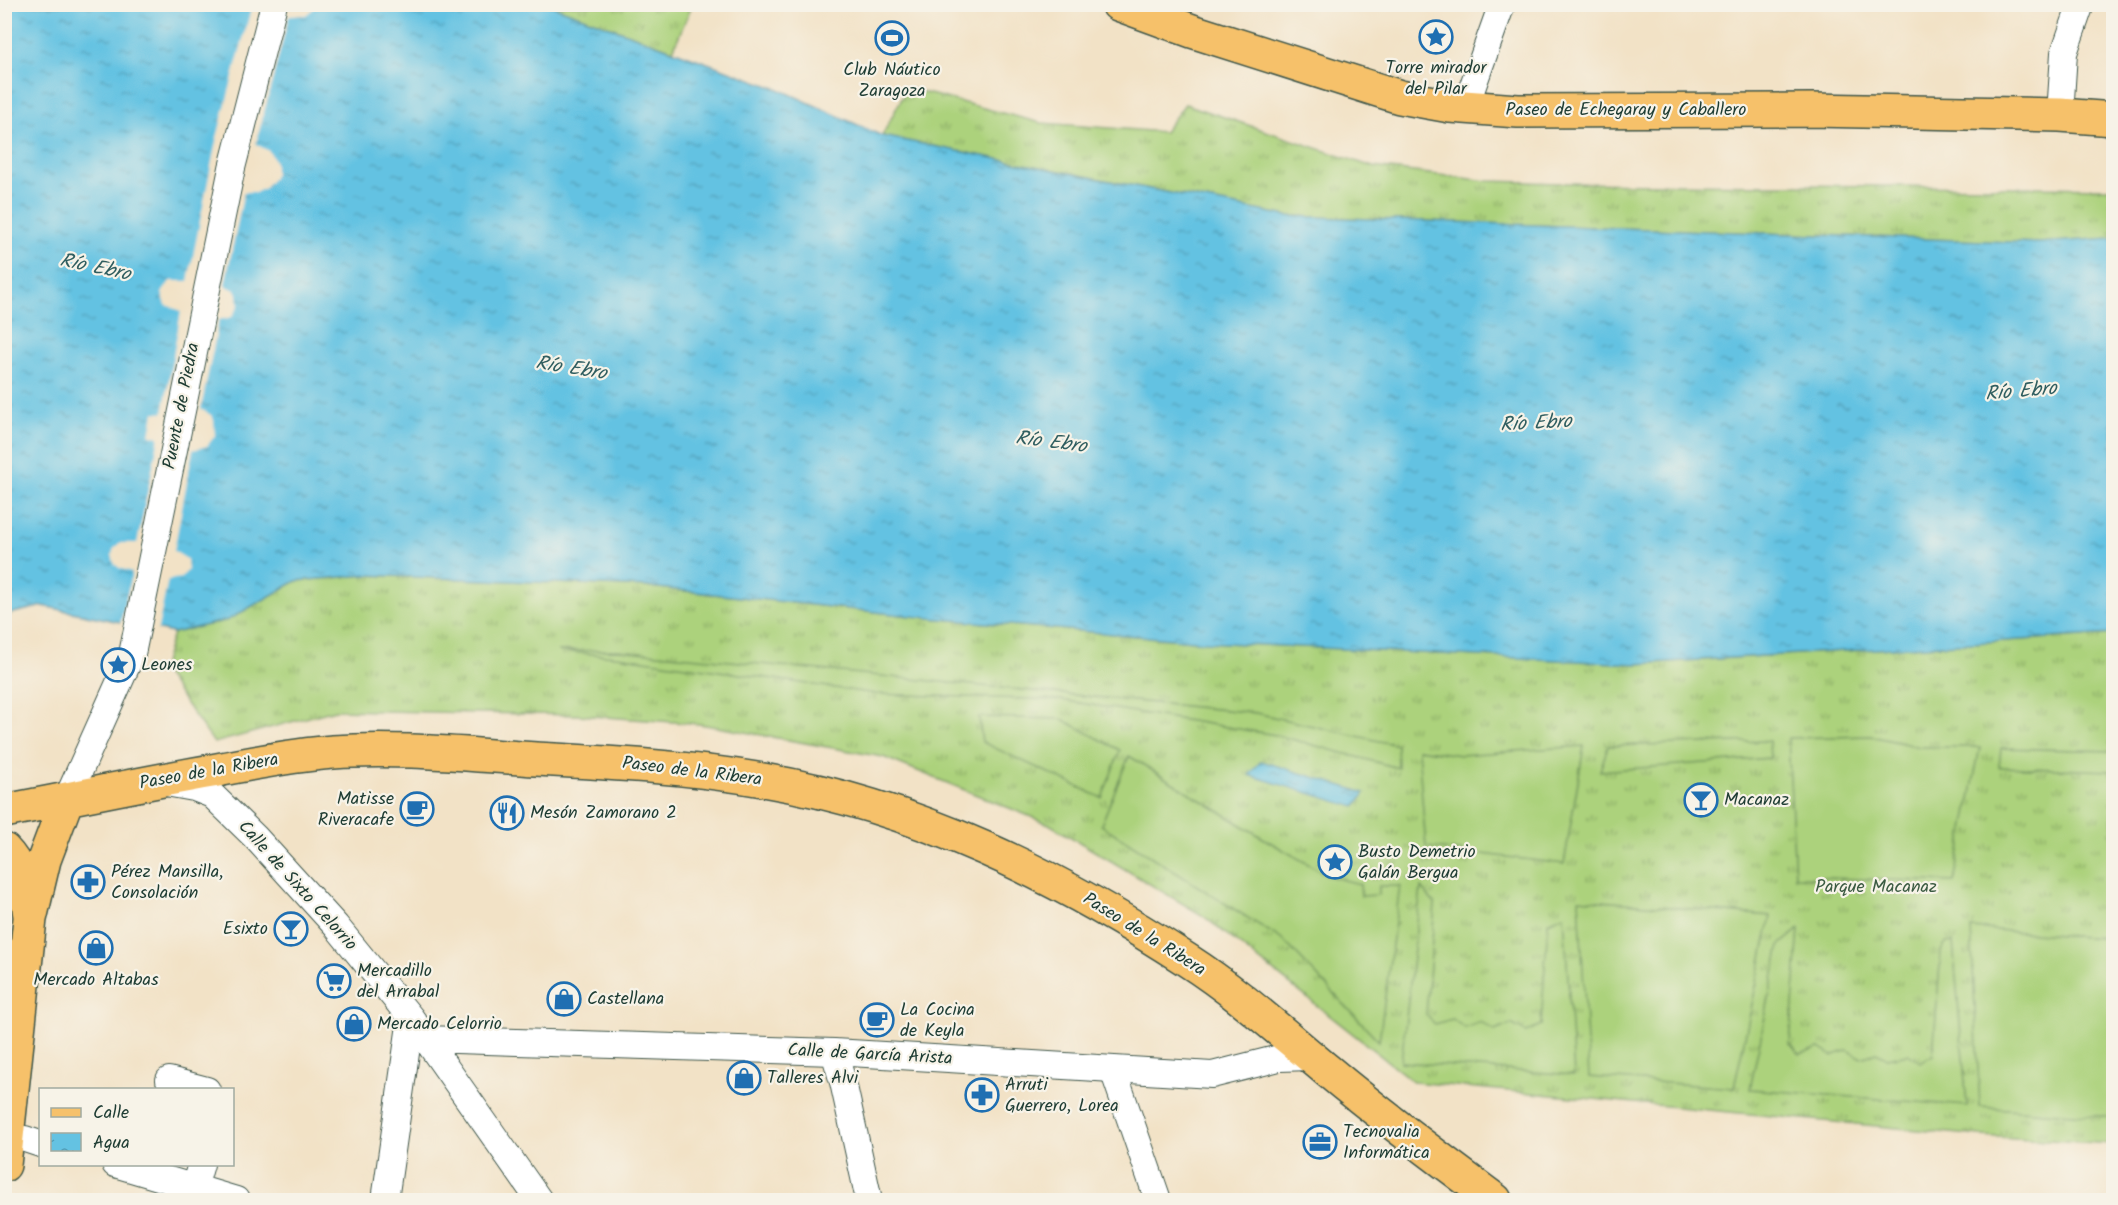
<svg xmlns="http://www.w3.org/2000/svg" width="2118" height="1205" font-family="Kalam,sans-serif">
  <defs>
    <pattern id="grass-tufts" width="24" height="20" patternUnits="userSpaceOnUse" patternTransform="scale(1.5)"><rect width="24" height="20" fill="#acd27c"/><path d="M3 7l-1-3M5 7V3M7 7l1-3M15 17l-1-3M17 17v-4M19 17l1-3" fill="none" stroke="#8bac66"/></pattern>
    <pattern id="water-ripples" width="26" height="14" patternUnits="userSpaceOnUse" patternTransform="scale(1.5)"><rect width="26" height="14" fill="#64c2e2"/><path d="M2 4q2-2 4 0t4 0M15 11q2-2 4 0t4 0" fill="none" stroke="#529fb8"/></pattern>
  </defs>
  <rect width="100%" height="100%" fill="#f7f3e8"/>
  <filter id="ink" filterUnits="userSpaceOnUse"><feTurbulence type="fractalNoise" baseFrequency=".0167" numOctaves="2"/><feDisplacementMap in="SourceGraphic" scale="12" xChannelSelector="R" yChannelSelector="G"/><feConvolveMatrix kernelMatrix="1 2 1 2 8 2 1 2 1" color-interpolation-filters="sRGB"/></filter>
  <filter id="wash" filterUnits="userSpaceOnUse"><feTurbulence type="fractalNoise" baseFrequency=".008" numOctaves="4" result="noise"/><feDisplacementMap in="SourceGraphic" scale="24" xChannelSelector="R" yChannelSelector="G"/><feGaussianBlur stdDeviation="1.35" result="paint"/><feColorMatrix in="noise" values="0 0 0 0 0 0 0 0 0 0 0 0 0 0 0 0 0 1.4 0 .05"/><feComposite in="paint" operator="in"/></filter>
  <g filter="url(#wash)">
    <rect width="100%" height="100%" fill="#f2e2c6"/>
    <path fill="url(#grass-tufts)" stroke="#668858" stroke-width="1.5" d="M550 5H692L673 50Z
      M907 88 1041 123 1164 132 1185 104 1373 167 1488 181 1557 183 2113 188V238L2039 243 1287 216 882 136Z
      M366 575 650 587 929 618 1206 642 1636 664 2113 634V1144L1981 1136 1414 1082 1202 915 1049 824 883 757 700 724 579 715 335 710 214 743 162 670 173 633 228 620 296 581Z"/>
    <path fill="#acd27c" stroke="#668858" stroke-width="1.5" d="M618 650 1256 713 1397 745 1398 768 1276 735 1061 700 876 694 617 656 557 651Z
      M979 717 1062 719 1120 750 1102 798 982 742Z
      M1871 736 1920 747H1980L1954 882 1795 877 1788 738Z
      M1769 741 1770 758 1600 771 1608 746Z
      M1584 746 1564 864 1426 847 1418 749 1460 755Z
      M2001 748 2113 751V771L1999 767Z
      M1129 756 1268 841 1329 876 1360 884 1361 896 1379 895V886H1400L1379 1041 1283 940 1101 825Z
      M1421 888 1435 904 1426 1015 1435 1024 1452 1019 1465 1028 1481 1022 1495 1031 1511 1024 1526 1032 1541 1025 1548 922 1564 915 1574 1075 1401 1062Z
      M1579 899 1771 916 1734 1088 1589 1077Z
      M1971 928 2113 939V1117L1980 1107Z
      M1799 929 1790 1044 1800 1054 1820 1048 1832 1056 1848 1050 1861 1058 1876 1053 1887 1058 1908 1054 1920 1062 1933 1055 1941 951 1946 943 1953 942 1967 1106 1750 1089 1780 945Z"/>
    <path fill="url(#water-ripples)" stroke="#42808b" stroke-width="1.5" d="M4 5H550L781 90 882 136 1287 216 2039 243 2113 238V634L1636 664 1206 642 929 618 650 587 366 575 296 581 228 620 173 633 43 606 5 615Z
      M1261 761 1365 793 1355 807 1249 775Z"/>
    <path fill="#f2e2c6" d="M252 5H318L306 15 289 16 256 144 269 151 273 157 275 162V175L265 188 257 192H244L225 285 235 290 238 295 239 305 232 317 219 320 201 409 211 415 214 420 215 436 207 446 193 450 174 551 187 559 188 570 181 578 168 580 157 633 120 625 132 572 119 568 114 563 112 555 113 550 119 543H137L159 437 150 435 154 412 163 413 181 311 166 305 162 293 170 281H188L216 141Z"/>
  </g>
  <g filter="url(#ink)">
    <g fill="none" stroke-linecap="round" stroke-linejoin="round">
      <g stroke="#3f564a" stroke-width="28">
        <path id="minor" d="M1465 108 1502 4
          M2060 115 2064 53 2081 4
          M166 783 194 788 212 795 255 837 336 926 411 1018 539 1200
          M67 799 132 654 232 168 274 4
          M426 1039 834 1052 1212 1075 1279 1058 1311 1057
          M834 1052 843 1082 869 1200
          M1113 1070 1158 1200
          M169 1080 207 1090
          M25 1139 40 1144
          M115 1164 236 1200
          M194 1188 201 1164
          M385 1200 411 1018"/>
      </g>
      <g stroke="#3f564a" stroke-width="36">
        <path id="major" d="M1118 4 1192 31 1400 97 1450 106 1518 111 1812 110 2060 115 2114 119
          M4 811C74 798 143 783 212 771 252 763 293 755 333 752 399 747 470 755 536 759 612 763 688 767 763 780 917 806 1058 876 1187 960 1237 992 1282 1033 1328 1071 1382 1116 1438 1158 1495 1200
          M4 850C21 867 27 892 30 915
          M4 1165 30 919 44 860 67 799"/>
      </g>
      <use href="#minor" stroke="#fff" stroke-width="26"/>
      <use href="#major" stroke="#f6c16b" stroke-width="33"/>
    </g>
  </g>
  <defs>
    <g id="sight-ring" transform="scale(1.725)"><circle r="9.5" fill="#f7f3e8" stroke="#1f6fb2" stroke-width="1.5"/><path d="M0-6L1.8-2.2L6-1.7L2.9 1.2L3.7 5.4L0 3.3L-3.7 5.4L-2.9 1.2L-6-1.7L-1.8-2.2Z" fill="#1f6fb2"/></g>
    <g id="stadium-ring" transform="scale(1.725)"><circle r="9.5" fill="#f7f3e8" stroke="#1f6fb2" stroke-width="1.5"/><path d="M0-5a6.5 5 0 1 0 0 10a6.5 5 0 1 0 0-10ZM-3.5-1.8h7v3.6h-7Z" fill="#1f6fb2"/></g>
    <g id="bar-ring" transform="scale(1.725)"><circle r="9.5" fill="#f7f3e8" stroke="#1f6fb2" stroke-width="1.5"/><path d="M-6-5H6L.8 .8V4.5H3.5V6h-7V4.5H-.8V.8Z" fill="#1f6fb2"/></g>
    <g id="cafe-ring" transform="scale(1.725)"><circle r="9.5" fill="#f7f3e8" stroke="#1f6fb2" stroke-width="1.5"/><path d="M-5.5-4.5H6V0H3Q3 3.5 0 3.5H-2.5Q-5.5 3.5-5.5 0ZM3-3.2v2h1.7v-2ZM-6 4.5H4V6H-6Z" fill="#1f6fb2"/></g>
    <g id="restaurant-ring" transform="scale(1.725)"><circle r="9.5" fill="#f7f3e8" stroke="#1f6fb2" stroke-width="1.5"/><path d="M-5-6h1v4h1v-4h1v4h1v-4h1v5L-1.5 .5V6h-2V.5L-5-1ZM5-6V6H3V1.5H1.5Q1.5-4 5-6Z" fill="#1f6fb2"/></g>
    <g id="pharmacy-ring" transform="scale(1.725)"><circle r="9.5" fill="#f7f3e8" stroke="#1f6fb2" stroke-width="1.5"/><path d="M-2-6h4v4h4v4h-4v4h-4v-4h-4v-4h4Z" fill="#1f6fb2"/></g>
    <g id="shop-ring" transform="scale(1.725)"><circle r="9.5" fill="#f7f3e8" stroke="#1f6fb2" stroke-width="1.5"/><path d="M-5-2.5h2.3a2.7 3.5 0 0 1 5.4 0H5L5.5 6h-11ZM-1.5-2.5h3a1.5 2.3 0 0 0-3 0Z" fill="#1f6fb2"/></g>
    <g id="supermarket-ring" transform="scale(1.725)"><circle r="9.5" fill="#f7f3e8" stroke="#1f6fb2" stroke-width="1.5"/><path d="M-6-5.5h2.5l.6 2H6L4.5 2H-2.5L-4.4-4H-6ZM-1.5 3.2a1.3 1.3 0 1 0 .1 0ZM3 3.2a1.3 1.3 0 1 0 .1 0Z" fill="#1f6fb2"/></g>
    <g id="office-ring" transform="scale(1.725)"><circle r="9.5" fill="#f7f3e8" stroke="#1f6fb2" stroke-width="1.5"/><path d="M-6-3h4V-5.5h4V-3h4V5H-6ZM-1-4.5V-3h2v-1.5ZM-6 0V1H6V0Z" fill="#1f6fb2"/></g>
  </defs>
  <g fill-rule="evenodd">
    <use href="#sight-ring" x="1436" y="37"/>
    <use href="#stadium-ring" x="892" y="38"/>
    <use href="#sight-ring" x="118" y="665"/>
    <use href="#bar-ring" x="1701" y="800"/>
    <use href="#cafe-ring" x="417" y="809"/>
    <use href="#restaurant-ring" x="507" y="813"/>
    <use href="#sight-ring" x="1335" y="862"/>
    <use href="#pharmacy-ring" x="88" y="882"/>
    <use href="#bar-ring" x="291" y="929"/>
    <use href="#shop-ring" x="96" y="948"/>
    <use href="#supermarket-ring" x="334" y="981"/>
    <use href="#shop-ring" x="564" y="999"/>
    <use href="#cafe-ring" x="877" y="1020"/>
    <use href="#shop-ring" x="354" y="1024"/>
    <use href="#shop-ring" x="744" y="1078"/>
    <use href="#pharmacy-ring" x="982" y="1095"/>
    <use href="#office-ring" x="1320" y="1142"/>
  </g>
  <g text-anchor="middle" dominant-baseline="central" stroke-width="4.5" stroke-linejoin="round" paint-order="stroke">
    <g font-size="18" fill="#1f3d34" stroke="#f7f3e8" text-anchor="start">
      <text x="1436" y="68" text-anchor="middle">Torre mirador<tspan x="1436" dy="21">del Pilar</tspan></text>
      <text x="892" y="70" text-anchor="middle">Club Náutico<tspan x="892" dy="21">Zaragoza</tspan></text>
      <text x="141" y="665">Leones</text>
      <text x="394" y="799" text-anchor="end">Matisse<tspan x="394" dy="21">Riveracafe</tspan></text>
      <text x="1724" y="800">Macanaz</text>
      <text x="530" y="813">Mesón Zamorano 2</text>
      <text x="1358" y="852">Busto Demetrio<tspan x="1358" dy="21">Galán Bergua</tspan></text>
      <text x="111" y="872">Pérez Mansilla,<tspan x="111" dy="21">Consolación</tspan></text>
      <text x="268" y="929" text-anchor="end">Esixto</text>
      <text x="357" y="971">Mercadillo<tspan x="357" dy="21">del Arrabal</tspan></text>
      <text x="96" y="980" text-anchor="middle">Mercado Altabas</text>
      <text x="587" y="999">Castellana</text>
      <text x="900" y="1010">La Cocina<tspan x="900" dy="21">de Keyla</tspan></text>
      <text x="377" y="1024">Mercado Celorrio</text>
      <text x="767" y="1078">Talleres Alvi</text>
      <text x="1005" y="1085">Arruti<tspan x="1005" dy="21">Guerrero, Lorea</tspan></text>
      <text x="1343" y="1132">Tecnovalia<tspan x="1343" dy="21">Informática</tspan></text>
    </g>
    <g font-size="18" fill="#1f3d34" stroke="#f7f3e8">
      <text x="1626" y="110">Paseo de Echegaray y Caballero</text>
      <text transform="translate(182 406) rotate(-79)">Puente de Piedra</text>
      <text transform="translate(209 772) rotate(-10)">Paseo de la Ribera</text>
      <text transform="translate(692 772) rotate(7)">Paseo de la Ribera</text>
      <text transform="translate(297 886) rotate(48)">Calle de Sixto Celorrio</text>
      <text transform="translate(1144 935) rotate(32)">Paseo de la Ribera</text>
      <text transform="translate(870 1055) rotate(3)">Calle de García Arista</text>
    </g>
    <g font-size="18" fill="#3b5b42" stroke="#f7f3e8">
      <text x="1876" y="887">Parque Macanaz</text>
    </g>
    <g font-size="20" font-style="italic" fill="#305e60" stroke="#f7f3e8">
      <text transform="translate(95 268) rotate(12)">Río Ebro</text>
      <text transform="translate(571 369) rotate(9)">Río Ebro</text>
      <text transform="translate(2021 392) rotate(-5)">Río Ebro</text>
      <text transform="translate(1536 424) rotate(-3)">Río Ebro</text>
      <text transform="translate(1051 443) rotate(7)">Río Ebro</text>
    </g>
  </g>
  <rect width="2118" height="1205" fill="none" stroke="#f7f3e8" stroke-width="24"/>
  <rect x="39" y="1088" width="195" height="78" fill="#f7f3e8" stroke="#a1aaa0" stroke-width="1.5"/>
  <rect x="51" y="1108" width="30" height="9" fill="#f6c16b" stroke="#a1aaa0" stroke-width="1.5"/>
  <text x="93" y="1118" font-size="18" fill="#1f3d34">Calle</text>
  <rect x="51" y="1133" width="30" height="18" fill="url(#water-ripples)" stroke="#a1aaa0" stroke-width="1.5"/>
  <text x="93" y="1148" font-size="18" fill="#1f3d34">Agua</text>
</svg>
